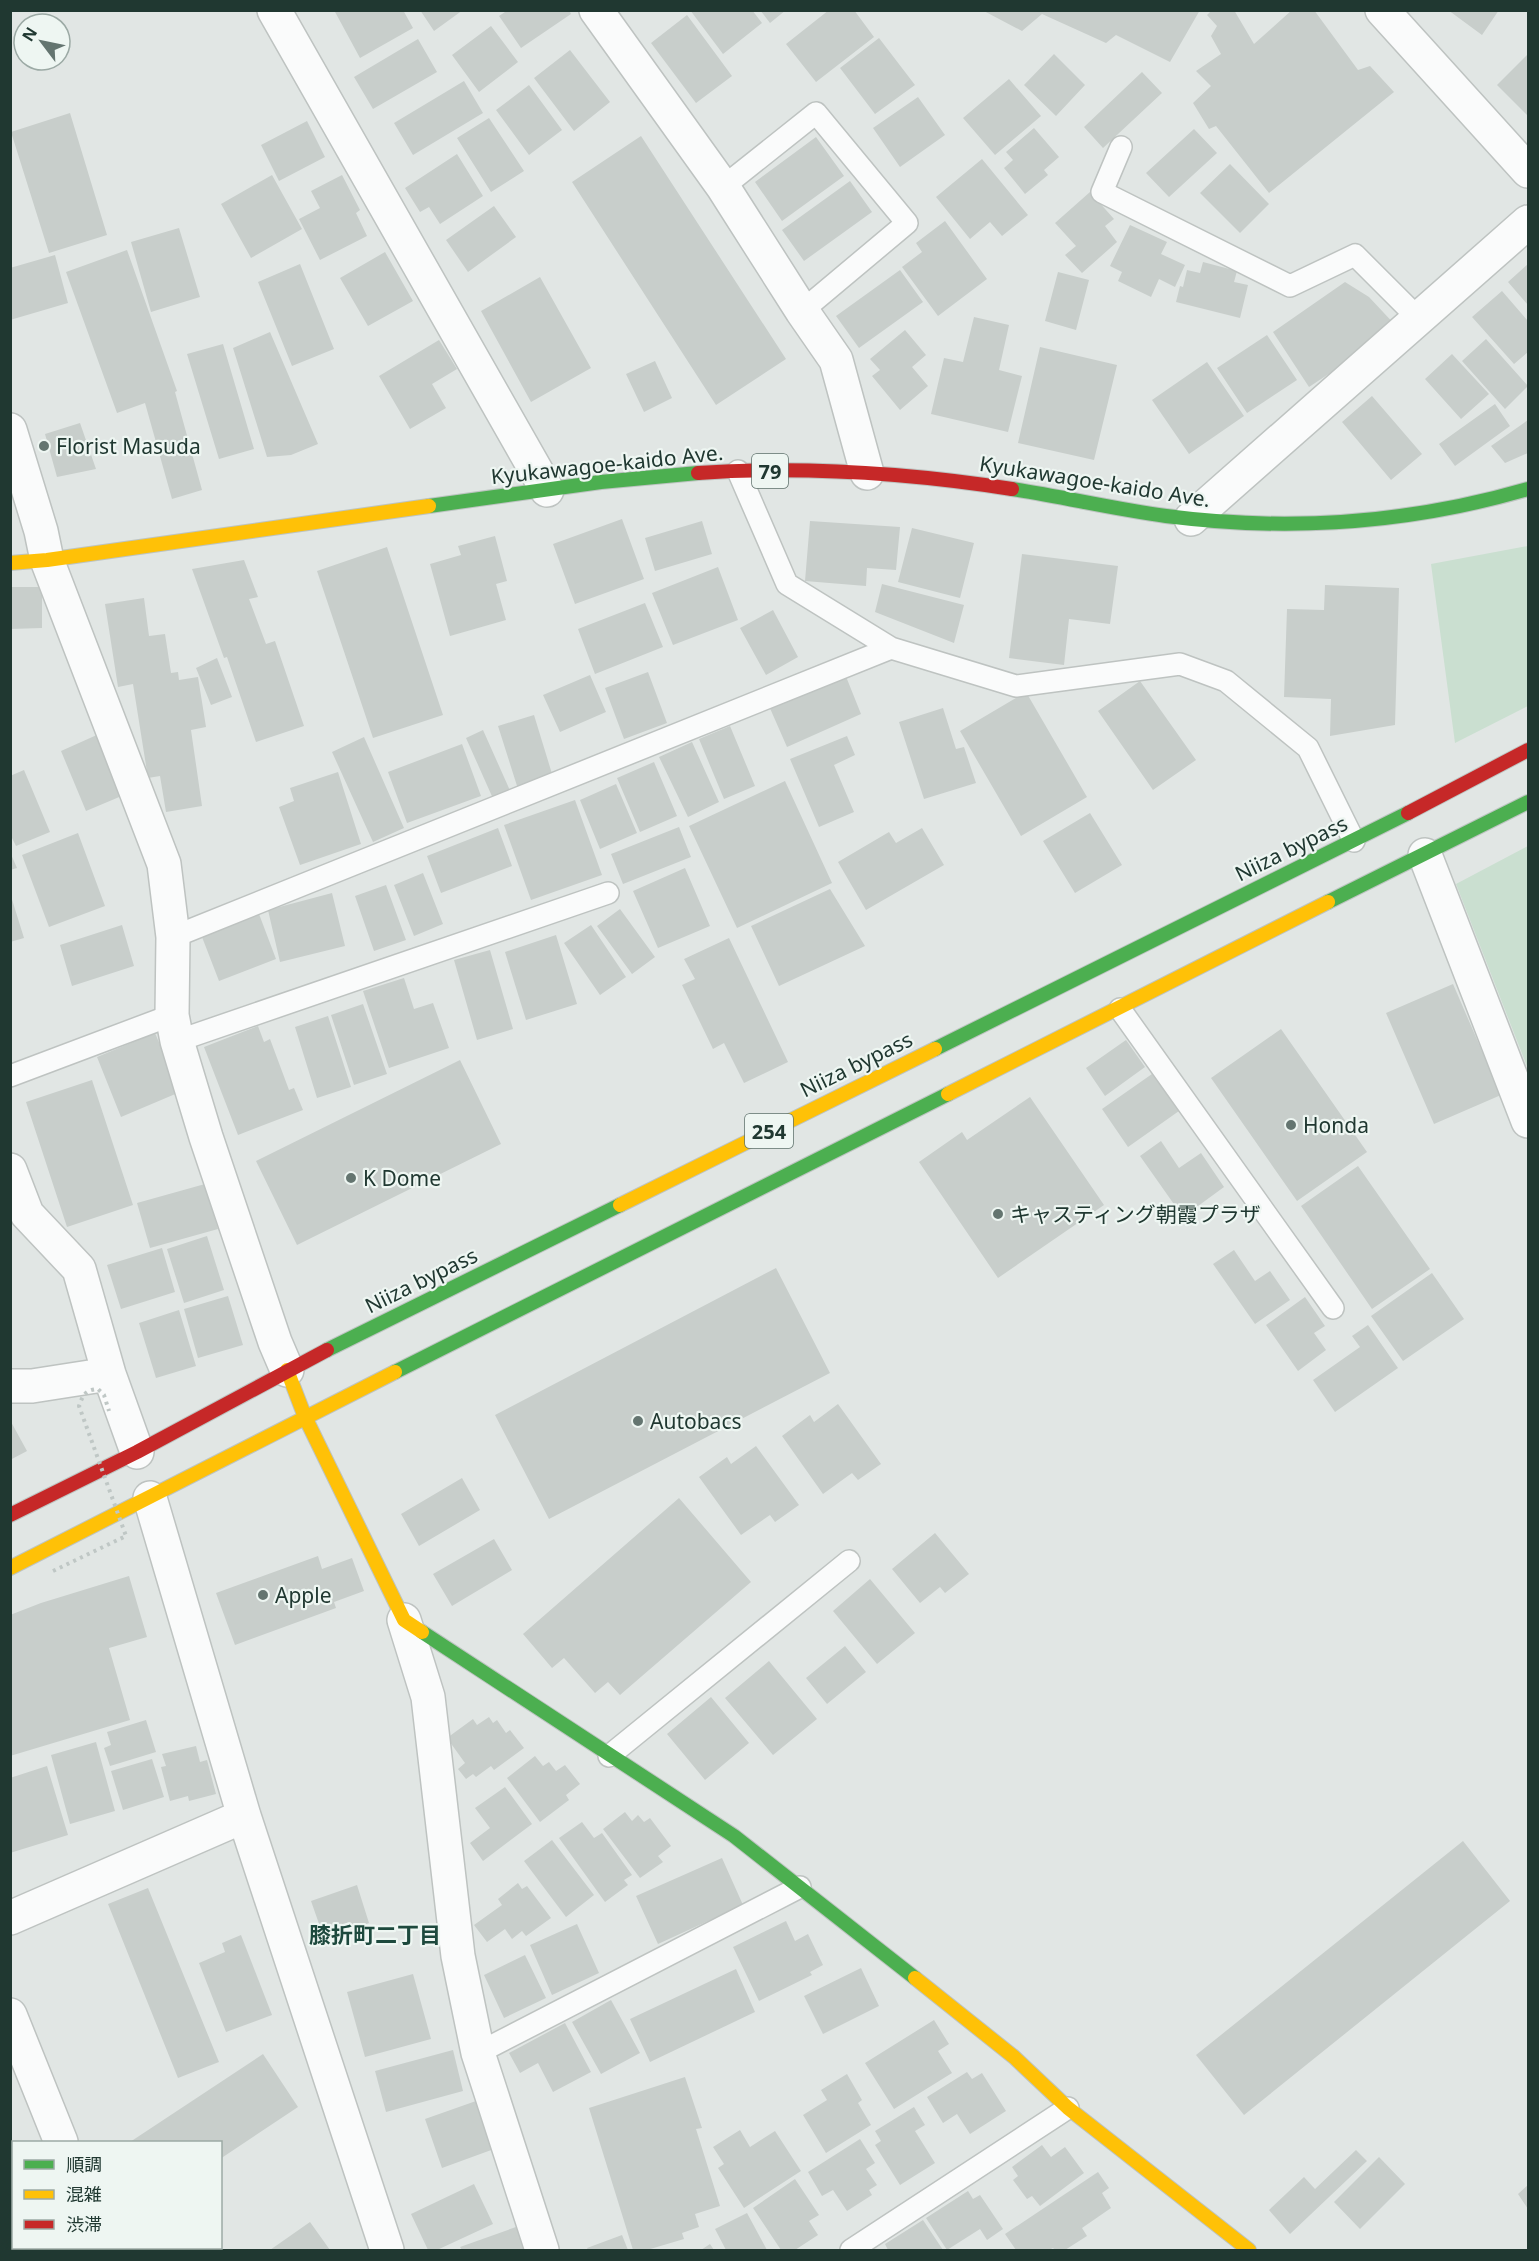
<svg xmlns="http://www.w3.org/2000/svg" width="1539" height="2261" font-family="'Noto Sans','Noto Sans JP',sans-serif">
  <rect width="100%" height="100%" fill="#e1e6e4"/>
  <path fill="#cadfd0" d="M1528 546V706L1455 743 1431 564Z
    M1528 846V1069L1456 884Z"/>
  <path fill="#c8cecb" d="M334 10H403L413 28 360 58Z
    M420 10H463L434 31Z
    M508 10H569L571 14 521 48 499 16Z
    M690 10H752L762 23 723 54Z
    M760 10H786L770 23Z
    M829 10H854L874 37 816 82 786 44Z
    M982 10H1200L1170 62 1116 35 1106 43 1042 14 1022 31Z
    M1212 10H1234L1254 44 1292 10H1314L1358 70 1370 66 1394 92 1269 193 1216 126 1209 129 1193 103 1211 86 1196 71 1221 54 1211 36 1217 26 1207 15Z
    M1448 10H1499L1482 35Z
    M687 15 732 76 696 103 651 43Z
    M491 26 518 62 479 92 452 55Z
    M879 38 915 85 875 114 840 68Z
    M418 39 437 72 373 109 354 77Z
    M570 50 610 102 574 131 534 78Z
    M1054 54 1085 85 1056 116 1024 85Z
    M1528 54V116L1497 85Z
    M1142 72 1162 93 1103 148 1084 127Z
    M1009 79 1041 116 995 155 963 118Z
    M464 81 483 113 413 155 394 123Z
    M529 85 562 130 529 155 496 110Z
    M918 97 945 135 900 167 873 128Z
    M70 113 107 235 49 253 11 132Z
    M489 118 524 171 491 192 457 138Z
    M307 121 325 157 279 181 261 145Z
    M1034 128 1059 157 1044 170 1048 175 1025 194 1004 168 1013 160 1006 152Z
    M1194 129 1217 153 1169 197 1146 173Z
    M641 136 786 359 716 405 572 182Z
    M816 137 844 176 782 221 755 182Z
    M457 154 483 196 440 224 429 207 420 212 405 188Z
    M982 159 1028 215 1002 236 990 222 970 239 936 197Z
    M1230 164 1269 204 1240 233 1200 193Z
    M272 175 302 229 251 258 221 204Z
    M342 175 360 210 356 213 367 236 320 260 299 219 320 208 311 191Z
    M850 181 872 212 804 261 782 230Z
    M1090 192 1114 219 1105 226 1117 242 1082 273 1065 255 1076 246 1055 223Z
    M494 206 516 237 468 272 446 240Z
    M945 221 987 279 938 316 902 267 922 252 916 243Z
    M1130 225 1167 242 1161 254 1185 265 1175 287 1159 279 1151 297 1118 281 1122 272 1110 266Z
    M179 228 200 297 151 312 131 242Z
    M127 250 177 391 175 392 202 490 172 499 145 403 117 413 66 272Z
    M385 252 413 301 368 326 340 278Z
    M55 255 68 303 10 320V268Z
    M1203 262 1237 271 1234 282 1248 285 1240 318 1176 302 1180 286 1183 287 1187 270 1200 273Z
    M300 264 334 349 292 366 258 282Z
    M1528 264V305L1508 282Z
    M900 270 923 302 859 348 836 316Z
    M1058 272 1089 280 1076 330 1045 321Z
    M540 277 591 368 531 402 481 311Z
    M1345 282 1369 297 1398 328 1309 387 1273 332Z
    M1502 291 1528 321V352L1514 364 1472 317Z
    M974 317 1009 325 999 370 1022 376 1008 432 931 414 944 358 963 362Z
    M905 330 926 355 912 367 928 386 900 410 872 376 880 370 870 359Z
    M270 332 318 444 291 455 267 457 233 348Z
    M1267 335 1297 380 1247 413 1217 368Z
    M1486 339 1528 386 1505 409 1462 361Z
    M439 340 457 369 432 384 446 408 410 429 379 376Z
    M223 344 254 449 219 459 187 354Z
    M1040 347 1117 365 1094 460 1018 443Z
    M1452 354 1489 394 1461 419 1425 379Z
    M655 361 672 398 644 412 626 374Z
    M1207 362 1244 416 1189 454 1152 400Z
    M1372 396 1422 454 1391 480 1342 422Z
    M1495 404 1510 426 1455 466 1439 444Z
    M1528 420V453L1505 463 1491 446Z
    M80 423 96 469 57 477 45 434Z
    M622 519 644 579 575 604 553 544Z
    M702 521 712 554 655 571 645 538Z
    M810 521 900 527 896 570 867 568 866 586 805 581Z
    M912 528 974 543 960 598 898 582Z
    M495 536 507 581 496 584 506 620 450 636 430 564 461 555 458 546Z
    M387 547 443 715 373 738 317 571Z
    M1022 554 1118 566 1110 624 1069 619 1064 665 1009 658Z
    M244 560 258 597 249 599 266 644 275 641 304 726 256 742 227 657 224 658 192 569Z
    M718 567 738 620 673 645 652 593Z
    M882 584 964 605 954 643 875 612Z
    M1325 585 1399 588 1395 725 1330 736 1331 699 1284 697 1287 609 1324 610Z
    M10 587H42V628L10 629Z
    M144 598 149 636 165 634 171 673 178 672 179 680 198 677 206 727 191 730 202 806 166 812 160 776 148 778 133 684 118 687 105 604Z
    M645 603 663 647 595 674 578 629Z
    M773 610 798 657 766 675 740 628Z
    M217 658 232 697 211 705 196 668Z
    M648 672 667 723 624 739 605 688Z
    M845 674 861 714 787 747 769 706Z
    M590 675 606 712 560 732 543 695Z
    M1140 681 1196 760 1153 790 1098 711Z
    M1026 692 1087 797 1021 836 960 731Z
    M943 708 956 749 964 747 976 783 924 799 899 722Z
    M534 715 553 777 518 789 498 726Z
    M730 726 755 786 724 799 699 739Z
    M483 730 512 795 495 803 466 738Z
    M99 734 124 795 86 811 61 751Z
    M847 736 855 755 834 765 854 812 819 827 790 759Z
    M364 737 404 828 373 842 332 752Z
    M692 742 719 802 688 817 659 757Z
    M462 744 481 796 407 823 388 772Z
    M654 762 677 816 640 832 617 778Z
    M24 770 50 832 16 846 10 834V776Z
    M338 772 361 844 300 865 279 807 294 801 290 788Z
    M785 781 832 883 737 928 689 826Z
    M616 784 637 833 600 849 580 800Z
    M575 800 602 875 531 900 504 825Z
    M1090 813 1122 865 1075 893 1043 841Z
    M679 827 691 857 623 884 611 854Z
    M498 828 512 866 441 893 427 856Z
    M922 828 944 865 866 910 838 862 889 832 896 843Z
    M78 833 105 906 49 927 22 855Z
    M10 852 17 868 10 870Z
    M685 868 710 926 658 948 633 891Z
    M423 873 443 924 414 936 394 885Z
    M386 885 406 940 374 951 355 896Z
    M830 889 865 946 779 986 751 926Z
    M10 893 24 938 10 942Z
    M332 893 345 946 280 962 268 910Z
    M620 909 655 957 632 974 597 926Z
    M259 914 276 959 219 981 202 937Z
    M122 925 134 966 72 986 60 945Z
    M591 925 626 977 600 995 564 943Z
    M556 935 577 1004 526 1020 505 952Z
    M729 938 788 1062 744 1083 724 1043 713 1049 682 985 695 979 684 959Z
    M490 950 513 1029 477 1040 454 960Z
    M404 978 414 1009 433 1003 449 1048 389 1068 363 991Z
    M1453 984 1501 1095 1434 1124 1386 1013Z
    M363 1004 387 1074 354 1085 331 1015Z
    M328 1016 351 1087 317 1098 295 1027Z
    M258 1026 264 1042 270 1039 289 1090 294 1088 303 1110 238 1135 204 1047Z
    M1281 1029 1367 1152 1297 1201 1211 1078Z
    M155 1033 180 1092 121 1117 97 1057Z
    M1126 1040 1145 1067 1105 1096 1086 1068Z
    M460 1060 501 1144 297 1245 256 1161Z
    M1152 1074 1179 1111 1128 1147 1102 1109Z
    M92 1080 133 1205 67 1227 26 1102Z
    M1030 1097 1104 1205 998 1278 919 1162 962 1132 967 1140Z
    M1161 1141 1179 1168 1201 1153 1224 1187 1183 1217 1140 1156Z
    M1358 1166 1430 1269 1372 1309 1301 1206Z
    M205 1184 218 1229 150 1248 137 1203Z
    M207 1236 224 1290 184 1303 167 1249Z
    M162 1248 175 1292 121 1309 107 1265Z
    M1234 1250 1255 1281 1270 1271 1290 1300 1255 1324 1213 1264Z
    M776 1268 830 1373 549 1519 495 1415Z
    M1432 1273 1464 1319 1403 1361 1371 1316Z
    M228 1296 243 1345 198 1358 184 1309Z
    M1305 1297 1325 1326 1314 1333 1326 1350 1298 1371 1266 1325Z
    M179 1310 196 1366 156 1378 139 1323Z
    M1368 1325 1398 1368 1335 1412 1313 1380 1360 1347 1352 1336Z
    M838 1404 881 1464 858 1480 852 1473 823 1494 782 1436 810 1415 814 1422Z
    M10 1420 27 1451 10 1460Z
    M756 1446 799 1505 775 1522 770 1515 741 1535 699 1477 727 1457 731 1464Z
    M462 1478 480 1510 419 1546 401 1514Z
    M679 1498 751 1582 620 1695 608 1682 595 1693 564 1658 552 1668 523 1634Z
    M935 1533 969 1574 945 1593 940 1587 920 1603 892 1569Z
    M494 1539 512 1570 452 1606 433 1574Z
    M318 1556 322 1569 352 1558 364 1591 334 1602 336 1608 235 1645 216 1593Z
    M129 1576 147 1637 109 1648 130 1720 10 1756V1615L41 1603Z
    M870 1579 915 1633 877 1664 833 1611Z
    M845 1646 866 1672 827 1704 806 1678Z
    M769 1661 817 1719 773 1755 725 1698Z
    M711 1697 749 1743 705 1780 667 1734Z
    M489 1717 493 1723 497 1720 506 1733 510 1730 524 1748 494 1770 491 1766 476 1777 473 1774 466 1779 458 1769 465 1763 447 1738 473 1719 477 1725Z
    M146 1720 156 1752 110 1766 104 1748 111 1745 107 1732Z
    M96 1742 115 1811 70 1824 51 1755Z
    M196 1746 200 1762 207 1760 216 1794 189 1801 188 1796 170 1801 161 1767 166 1766 162 1754Z
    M535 1756 543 1766 549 1762 556 1771 565 1765 580 1784 566 1795 569 1800 540 1822 507 1778Z
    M152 1759 164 1797 123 1810 111 1771Z
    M47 1766 68 1835 10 1853V1778Z
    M505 1787 532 1824 483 1861 470 1843 490 1828 475 1808Z
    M625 1812 632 1821 638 1815 644 1822 650 1818 671 1846 658 1856 663 1862 640 1878 603 1829Z
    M582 1822 594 1838 602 1833 632 1875 624 1880 628 1885 605 1902 559 1838Z
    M552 1840 594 1895 566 1917 524 1861Z
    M1463 1841 1510 1901 1244 2115 1196 2055Z
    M722 1858 743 1905 658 1944 636 1896Z
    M518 1883 522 1889 527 1886 551 1918 526 1936 522 1931 512 1939 505 1929 487 1942 474 1925 502 1905 498 1899Z
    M357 1885 369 1923 324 1938 311 1901Z
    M148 1888 219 2062 178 2078 108 1904Z
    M786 1921 795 1941 808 1934 823 1965 810 1972 812 1975 759 2001 733 1947Z
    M577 1924 599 1973 552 1995 530 1945Z
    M241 1935 272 2015 226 2032 199 1963 225 1952 222 1943Z
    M525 1955 546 1998 504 2018 484 1975Z
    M861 1968 879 2006 823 2034 804 1996Z
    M736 1969 755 2012 650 2062 630 2019Z
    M413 1974 431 2039 365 2057 347 1992Z
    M611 2000 640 2053 601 2074 572 2022Z
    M934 2020 949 2044 938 2051 952 2073 894 2109 865 2063Z
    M565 2023 591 2072 553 2092 538 2063 520 2073 509 2053Z
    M453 2050 463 2091 386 2112 375 2071Z
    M263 2054 298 2107 220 2159V2142H130Z
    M967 2072 972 2079 982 2073 1006 2111 970 2134 957 2114 943 2123 927 2097Z
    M847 2074 862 2100 858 2103 871 2125 826 2153 803 2115 827 2100 821 2090Z
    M685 2077 702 2128 696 2129 720 2206 695 2214 699 2227 682 2233 684 2239 647 2250H633L589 2108Z
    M476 2101 494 2149 442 2168 425 2119Z
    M914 2107 925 2125 915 2131 935 2163 900 2185 875 2145 881 2141 875 2131Z
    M740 2130 750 2147 775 2131 801 2171 744 2208 718 2168 724 2164 713 2147Z
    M860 2139 875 2163 866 2169 877 2185 869 2190 872 2195 847 2211 833 2190 822 2196 808 2172Z
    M1042 2145 1051 2157 1065 2147 1084 2173 1040 2206 1032 2196 1027 2199 1013 2180 1018 2176 1012 2167Z
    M1356 2150 1367 2161 1290 2234 1269 2210 1304 2177 1315 2189Z
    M1379 2157 1405 2184 1360 2229 1334 2202Z
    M1098 2172 1109 2188 1102 2193 1111 2208 1082 2228 1087 2236 1065 2250H1055L1053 2248 1049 2250H1016L1005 2234Z
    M795 2179 819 2215 809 2221 818 2235 795 2250H781L753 2208Z
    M474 2184 493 2224 437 2250H428L411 2214Z
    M1528 2185V2209L1518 2194Z
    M968 2191 973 2199 980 2195 1003 2229 987 2240 980 2229 947 2250 926 2218Z
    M747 2213 767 2250H726L715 2229Z
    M923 2220 943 2250H888L885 2244Z
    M310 2222 330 2250H270Z
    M516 2227 525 2250H462L460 2247Z
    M622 2235 628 2250H588L587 2248Z
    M710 2244 714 2250H701Z
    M20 2248H47L48 2250H15Z
    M125 2248H197L199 2250H127Z"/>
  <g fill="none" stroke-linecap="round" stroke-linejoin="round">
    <g stroke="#bec3c1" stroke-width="24">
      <path id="lane" d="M1121 147 1102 192 1290 286 1355 255 1419 319
        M723 187 816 113 907 223 802 311
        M738 471 787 584 891 648 1016 686 1180 664 1226 681 1308 748 1354 841
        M173 937 891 648
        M1120 1009 1333 1308
        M177 1041 608 893
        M10 1076 172 1015
        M609 1756 849 1561
        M478 2053 800 1887
        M851 2250 1068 2108"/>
    </g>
    <g stroke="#bec3c1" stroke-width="36">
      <path id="street" d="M274 10 547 490
        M596 10 723 187 802 311 836 360 867 473
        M1382 10 1528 171
        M10 430 41 531 47 560 164 864 173 937 172 1015 177 1041 206 1137 275 1342 287 1370
        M1191 519 1528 222
        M1425 855 1528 1121
        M10 1170 27 1214 79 1269 109 1374 137 1452
        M10 1386H32L109 1374
        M150 1498 244 1816 387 2250
        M404 1620 428 1697 458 1956 478 2053 542 2250
        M10 1918 244 1816
        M10 2015 61 2142
        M10 2234 14 2232"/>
    </g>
    <g stroke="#bdc4c1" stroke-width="16">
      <path id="fast" d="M1012 489C1064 497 1114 509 1166 516 1290 532 1408 524 1528 489
        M429 506 601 482 698 473
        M1328 902 1528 802
        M935 1049 1408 813
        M327 1350 620 1205
        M395 1372 948 1094
        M422 1632 734 1836 915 1978"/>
    </g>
    <g stroke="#bdc4c1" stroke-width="16">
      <path id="slow" d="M10 563 47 560 429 506
        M948 1094 1328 902
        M620 1205 935 1049
        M287 1370 305 1417 404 1620 422 1632
        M10 1568 395 1372
        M915 1978 1014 2057 1068 2108 1249 2250"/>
    </g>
    <g stroke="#bdc4c1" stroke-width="16">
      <path id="jam" d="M698 473C802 466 909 473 1012 489
        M1408 813 1528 750
        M10 1515 137 1452 327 1350"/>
    </g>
    <use href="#lane" stroke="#fafbfb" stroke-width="21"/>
    <use href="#street" stroke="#fafbfb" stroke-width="33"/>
    <use href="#fast" stroke="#4caf50" stroke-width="14"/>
    <use href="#slow" stroke="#ffc107" stroke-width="14"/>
    <use href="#jam" stroke="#c62828" stroke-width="14"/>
    <path stroke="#bfc7c5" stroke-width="4" stroke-dasharray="3 4.5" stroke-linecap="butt" d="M53 1571 126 1536 79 1406C83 1395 85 1390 98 1389L104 1395 109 1411"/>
  </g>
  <g fill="#647570" stroke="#eef6f2" stroke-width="2">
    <circle cx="44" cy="446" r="6"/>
    <circle cx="1291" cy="1125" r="6"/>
    <circle cx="351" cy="1178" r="6"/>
    <circle cx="998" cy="1214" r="6"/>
    <circle cx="638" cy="1421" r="6"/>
    <circle cx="263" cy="1595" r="6"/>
  </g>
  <g text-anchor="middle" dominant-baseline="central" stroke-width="4.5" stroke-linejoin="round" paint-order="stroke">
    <g fill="#eef6f2" stroke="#5e716b" stroke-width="1.5">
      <rect x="752" y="454" width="36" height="34" rx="4.5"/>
      <rect x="745" y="1114" width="48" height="34" rx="4.5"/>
    </g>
    <g font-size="20" font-weight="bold" fill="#203831">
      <text x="770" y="471">79</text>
      <text x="769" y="1131">254</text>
    </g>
    <g font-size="21" fill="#203831" stroke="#eef6f2" text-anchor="start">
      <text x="56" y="446">Florist Masuda</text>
      <text x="1303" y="1125">Honda</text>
      <text x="363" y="1178">K Dome</text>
      <text x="1010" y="1214">キャスティング朝霞プラザ</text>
      <text x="650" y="1421">Autobacs</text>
      <text x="275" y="1595">Apple</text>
    </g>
    <g font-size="21" fill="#203831" stroke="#eef6f2">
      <text transform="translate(607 464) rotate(-6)">Kyukawagoe-kaido Ave.</text>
      <text transform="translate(1095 481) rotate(9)">Kyukawagoe-kaido Ave.</text>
      <text transform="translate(1291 848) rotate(-26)">Niiza bypass</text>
      <text transform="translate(856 1064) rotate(-26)">Niiza bypass</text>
      <text transform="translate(421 1280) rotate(-26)">Niiza bypass</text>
    </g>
    <g font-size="22" font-weight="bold" fill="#1d493d" stroke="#eef6f2">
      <text x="375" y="1934">膝折町二丁目</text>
    </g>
  </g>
  <rect width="1539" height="2261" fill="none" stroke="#203831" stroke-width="24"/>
  <rect x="12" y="2141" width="210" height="108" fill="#eef6f2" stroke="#9caaa5" stroke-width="1.5"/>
  <rect x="24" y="2160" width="30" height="9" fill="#4caf50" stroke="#9caaa5" stroke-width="1.5"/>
  <text x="66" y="2171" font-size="18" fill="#203831">順調</text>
  <rect x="24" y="2190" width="30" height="9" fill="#ffc107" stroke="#9caaa5" stroke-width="1.5"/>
  <text x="66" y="2201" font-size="18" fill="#203831">混雑</text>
  <rect x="24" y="2220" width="30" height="9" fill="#c62828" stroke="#9caaa5" stroke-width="1.5"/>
  <text x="66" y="2231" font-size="18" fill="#203831">渋滞</text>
  <g transform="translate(42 42) rotate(302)"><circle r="28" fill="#eef6f2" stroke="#9caaa5" stroke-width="1.5"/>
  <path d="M0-4.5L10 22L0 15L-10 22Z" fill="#647570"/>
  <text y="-9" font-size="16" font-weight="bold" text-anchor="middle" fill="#203831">N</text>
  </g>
</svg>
